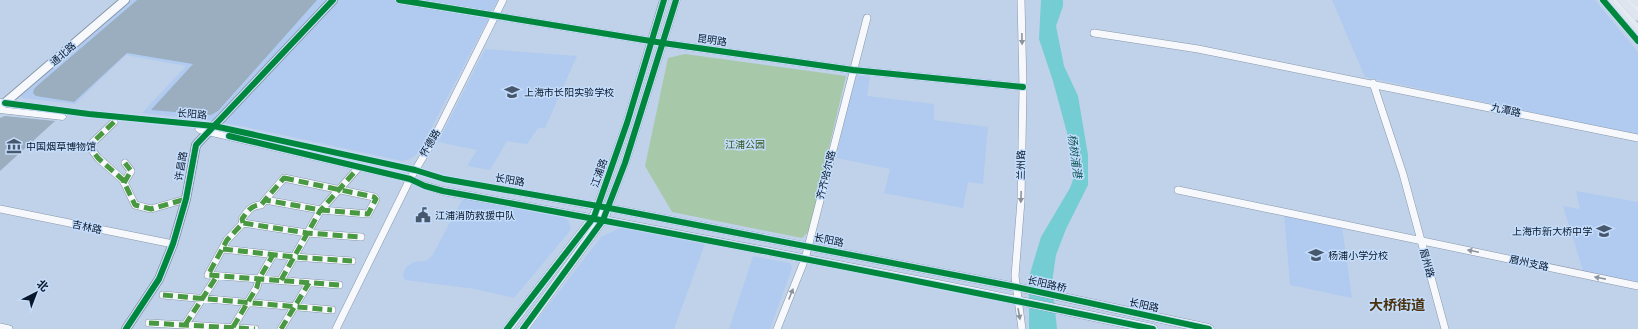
<svg xmlns="http://www.w3.org/2000/svg" width="1638" height="329" font-family="Mulish,'Noto Sans SC',sans-serif">
  <rect width="100%" height="100%" fill="#c0d2e9"/>
  <path fill="#b0cbef" d="M129 0H498L422 146 416 155 410 159 402 161 241 126 198 119 142 113 186 66 126 55 75 104 22 98 20 95 26 88Z
    M1332 0H1595L1638 52V135L1365 77Z
    M485 49 577 56 545 128H538L527 144 507 141 490 170 467 166 477 150 438 142Z
    M854 75 870 77 867 96 934 104V120L988 127 983 184 968 182 963 208 884 193 890 169 836 158Z
    M1576 191 1638 202V282L1583 271 1563 206 1580 209Z
    M463 198 563 217 568 220 571 228 570 231 514 298 475 289 405 280 403 275 406 267 414 262 426 261 432 256Z
    M1284 214 1342 226 1352 298 1290 285Z
    M620 228 634 229 705 244 674 329H530L601 237Z
    M753 256 790 263 792 268 770 329H729Z"/>
  <path fill="#a7c8a9" d="M685 54 846 76 809 231 802 238 672 212 645 166 668 58Z"/>
  <path fill="#73cdd3" d="M1041 0H1063V6L1056 26 1064 66 1078 96 1088 155V185L1066 229 1056 255 1052 282 1057 329H1029V277L1041 237 1070 188 1074 177 1073 155 1053 81 1039 39Z"/>
  <path fill="#9aaec0" d="M137 0H317L218 111 211 115 151 110 193 64 127 53 74 102 36 96 33 93 34 89 38 85Z
    M5 116 55 121 0 171V118Z"/>
  <g fill="none" stroke-linecap="round" stroke-linejoin="round">
    <g stroke="#8897aa" stroke-width="8">
      <path id="minor" d="M399 0 663 43 853 70 1023 87
        M1021 0 1023 87 1021 201 1015 276 1022 329
        M1094 33 1198 49 1638 138
        M1373 83 1403 174 1445 329
        M114 122 89 146 98 158 123 180 135 205 151 209 186 199
        M284 178 374 197 376 199 368 214 321 210 265 200Z
        M124 183 131 171 125 163
        M1178 190 1638 286
        M0 209 173 244
        M243 223 242 219C247 212 251 205 261 205L265 200
        M223 249 294 257 352 261
        M281 280 320 211 359 167
        M339 285 208 275 227 240 243 223 307 233 361 237
        M163 295 332 310
        M149 323 255 329
        M185 325 217 276
        M0 327 9 329
        M233 327 257 287 259 279 273 255
        M281 329 309 283
        M336 329 410 179 432 142 503 0
        M777 329 805 259 867 18"/>
    </g>
    <g stroke="#8897aa" stroke-width="10">
      <path id="tertiary" d="M0 107 125 0
        M126 329 159 279 173 244 186 199 196 145 333 0"/>
    </g>
    <g stroke="#8897aa" stroke-width="1">
      <path id="secondary" d="M660 0H668L631 123 603 203 605 204 621 163 672 0H680L629 163 613 205 1016 283 1209 324 1213 326 1214 329H1188L1016 291 611 212 609 217 943 281 1153 324 1157 326 1158 329H1131L943 289 605 224 529 329H518L595 222 513 329H502L586 220 443 195 422 188 408 182 199 133 195 130 197 127 89 117 0 105V99L89 111 214 123 415 167 444 176 595 202 623 123ZM205 128 415 173 444 182 592 209 590 214 443 187 428 183 410 176Z
        M0 107 63 114 67 117 63 120 0 113Z"/>
    </g>
    <g stroke="#97a5b8" stroke-width="1">
      <path id="primary" d="M1607 0H1617L1638 23V32L1635 31Z
        M1623 0H1633L1638 5V13L1635 12Z"/>
    </g>
    <g stroke="#97a5b8" stroke-width="1">
      <path id="trunk" d="M1603 0H1613L1638 30V39L1635 38Z
        M1617 0H1627L1638 12V21L1635 20Z
        M1629 0H1638V7L1635 6Z"/>
    </g>
    <use href="#minor" stroke="#f6f8fc" stroke-width="7"/>
    <use href="#tertiary" stroke="#f6f8fc" stroke-width="8"/>
    <use href="#secondary" fill="#f6f8fc" fill-rule="evenodd"/>
    <use href="#primary" fill="#e4eaf2" fill-rule="evenodd"/>
    <use href="#trunk" fill="#dee5ee" fill-rule="evenodd"/>
    <path stroke="#489941" stroke-width="5" stroke-dasharray="10 5" stroke-linecap="butt" d="M114 122 89 146 98 158 123 180 135 205 151 209 186 199
      M284 178 374 197 376 199 368 214 321 210 265 200Z
      M124 183 131 171 125 163
      M243 223 242 219C247 212 251 205 261 205L265 200
      M223 249 294 257 352 261
      M281 280 320 211 359 167
      M339 285 208 275 227 240 243 223 307 233 361 237
      M163 295 332 310
      M149 323 255 329
      M185 325 217 276
      M233 327 257 287 259 279 273 255
      M281 329 309 283"/>
    <g stroke="#c4ddfc" stroke-width="8">
      <path id="cycleway" d="M399 0 663 43 853 70 1023 87
        M1603 0 1638 41
        M5 103 89 114 214 126 415 170 444 179 609 208 1016 287 1209 329
        M229 136 410 179 425 186 443 191C680 234 917 280 1153 329
        M126 329 159 279 173 244 186 199 196 145 333 0
        M507 329 594 217 627 123 664 0
        M523 329 603 220 625 163 676 0"/>
    </g>
    <use href="#cycleway" stroke="#00873e" stroke-width="6"/>
  </g>
  <defs><path id="oneway-solid" d="M-6-.8H1V-3.2L6.5 0L1 3.2V.8H-6Z"/></defs>
  <g fill="#8b939d">
    <use href="#oneway-solid" transform="translate(1022 39) rotate(89)"/>
    <use href="#oneway-solid" transform="translate(1021 197) rotate(92)"/>
    <use href="#oneway-solid" transform="translate(1473 251) rotate(-168)"/>
    <use href="#oneway-solid" transform="translate(1600 278) rotate(-169)"/>
    <use href="#oneway-solid" transform="translate(791 294) rotate(-68)"/>
    <use href="#oneway-solid" transform="translate(1019 314) rotate(80)"/>
  </g>
  <defs>
    <g id="school-bare" transform="scale(1.2)"><path d="M0-5L7-2L0 1L-7-2ZM-4 1L0 2.5L4 1V4Q0 6-4 4Z" fill="#48586c" stroke="#c4ddfc" stroke-width="2.5" paint-order="stroke"/></g>
    <g id="museum-bare" transform="scale(1.2)"><path d="M0-6L6-3V-2H-6V-3ZM-5-1h2V3h-2ZM-1-1h2V3h-2ZM3-1h2V3H3ZM-6 4H6V6H-6Z" fill="#48586c" stroke="#c4ddfc" stroke-width="2.5" paint-order="stroke"/></g>
    <g id="civic-bare" transform="scale(1.2)"><path d="M-.6-6.5H3V-4.5H.6V-3L4-1V1h2V6H-6V1h2V-1L-.6-3ZM-1.2 2.5V6h2.4V2.5Z" fill="#48586c" stroke="#c4ddfc" stroke-width="2.5" paint-order="stroke"/></g>
  </defs>
  <g fill-rule="evenodd">
    <use href="#school-bare" x="512" y="92"/>
    <use href="#museum-bare" x="14" y="146"/>
    <use href="#civic-bare" x="423" y="215"/>
    <use href="#school-bare" x="1604" y="231"/>
    <use href="#school-bare" x="1316" y="255"/>
  </g>
  <g text-anchor="middle" dominant-baseline="central" stroke-width="3" stroke-linejoin="round" paint-order="stroke">
    <g font-size="10" fill="#081729" stroke="#c4ddfc">
      <text transform="translate(712 40) rotate(8)">昆明路</text>
      <text transform="translate(63 54) rotate(-41)">通北路</text>
      <text transform="translate(1506 110) rotate(12)">九潭路</text>
      <text transform="translate(192 114) rotate(5)">长阳路</text>
      <text transform="translate(430 143) rotate(-60)">怀德路</text>
      <text transform="translate(1021 165) rotate(-89)">兰州路</text>
      <text transform="translate(181 166) rotate(-80)">许昌路</text>
      <text transform="translate(599 173) rotate(-71)">江浦路</text>
      <text transform="translate(826 175) rotate(-76)">齐齐哈尔路</text>
      <text transform="translate(510 180) rotate(10)">长阳路</text>
      <text transform="translate(87 227) rotate(12)">吉林路</text>
      <text transform="translate(829 240) rotate(11)">长阳路</text>
      <text transform="translate(1427 263) rotate(75)">眉州路</text>
      <text transform="translate(1529 263) rotate(12)">眉州支路</text>
      <text transform="translate(1047 284) rotate(13)">长阳路桥</text>
      <text transform="translate(1144 305) rotate(12)">长阳路</text>
    </g>
    <g font-size="10" fill="#081729" stroke="#c4ddfc" text-anchor="start">
      <text x="524" y="92">上海市长阳实验学校</text>
      <text x="26" y="146">中国烟草博物馆</text>
      <text x="435" y="215">江浦消防救援中队</text>
      <text x="1592" y="231" text-anchor="end">上海市新大桥中学</text>
      <text x="1328" y="255">杨浦小学分校</text>
    </g>
    <g font-size="10" fill="#325517" stroke="#c4ddfc">
      <text x="745" y="144">江浦公园</text>
    </g>
    <g font-size="11" font-style="italic" fill="#115757" stroke="#c4ddfc">
      <text transform="translate(1075 156) rotate(82)">杨树浦港</text>
    </g>
    <g font-size="14" font-weight="bold" fill="#4a320f" stroke="#c4ddfc">
      <text x="1397" y="305">大桥街道</text>
    </g>
  </g>
  <g transform="translate(36 293) rotate(42)" stroke="#c4ddfc" stroke-width="3" paint-order="stroke">
  <path d="M0-3L7 15L0 10L-7 15Z" fill="#081729"/>
  <text y="-6" font-size="11" font-weight="bold" text-anchor="middle" fill="#081729">北</text>
  </g>
</svg>
